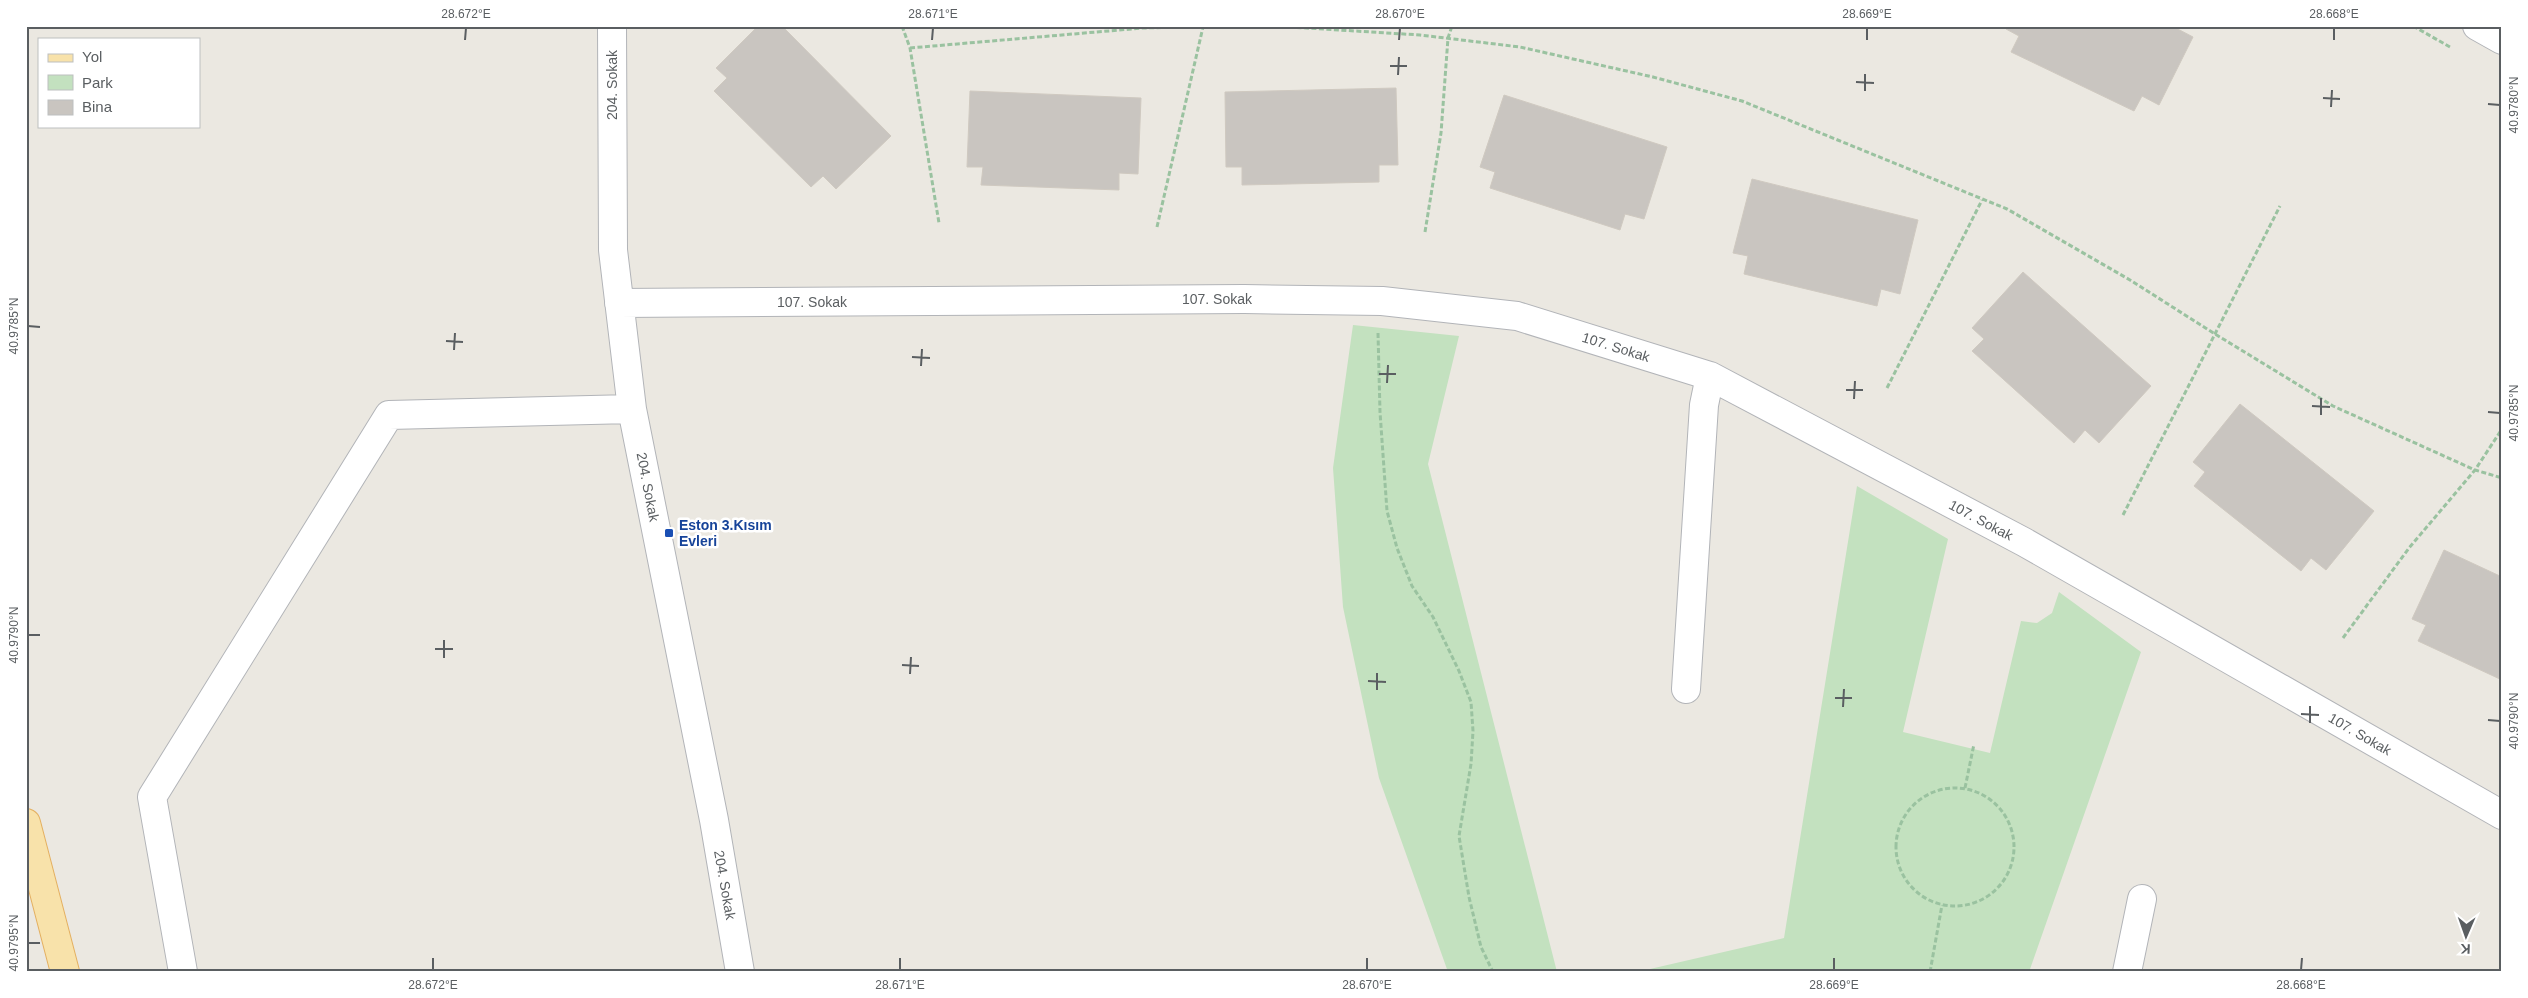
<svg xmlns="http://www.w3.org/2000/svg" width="2528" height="998" font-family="Arial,sans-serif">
  <rect width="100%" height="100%" fill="#ebe8e1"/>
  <path fill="#c3e1bf" d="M1353 325 1459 336 1428 464 1557 972H1448L1379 778 1343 607 1333 468Z
    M1857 486 1948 539 1903 732 1990 753 2021 621 2037 623 2052 613 2059 592 2141 652 2029 972H1637L1784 938Z"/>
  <path fill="#c9c5c0" stroke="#cfc9c0" d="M758 26H782L891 136 836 189 823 176 811 187 714 91 727 78 716 68Z
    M2007 26H2172L2193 37 2159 105 2142 96 2134 111 2011 52 2019 36 2006 29Z
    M1396 88 1398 165H1379V182L1242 185V167H1226L1225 92Z
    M970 91 1141 98 1138 174 1119 173V190L981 185 983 167H967Z
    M1504 95 1667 147 1644 219 1625 214 1620 230 1490 188 1495 172 1480 167Z
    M1752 179 1918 220 1900 294 1881 289 1877 306 1744 274 1748 256 1733 253Z
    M2023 272 2151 386 2099 443 2085 430 2074 443 1972 351 1984 339 1972 328Z
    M2240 404 2374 511 2326 570 2311 558 2301 571 2194 486 2205 472 2193 462Z
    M2444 550 2502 577V680L2418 641 2426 625 2412 619Z"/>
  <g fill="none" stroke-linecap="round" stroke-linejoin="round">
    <g stroke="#b2b4b8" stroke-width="30">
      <path id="minor" d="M612 26 613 250 632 409 714 820 740 972
        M2477 26 2502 40
        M619 303 1244 299 1382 301 1517 316 1710 376 2024 542 2502 815
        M1686 689 1704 405 1710 376
        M183 972 152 797 389 415 632 409
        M2127 972 2142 899"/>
    </g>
    <g stroke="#e4b061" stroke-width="30">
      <path id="major" d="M26 823 65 972"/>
    </g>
    <path stroke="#9ac2a0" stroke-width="3" stroke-dasharray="5 2.5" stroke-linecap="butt" d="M902 26 910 48 939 223
      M1274 26 1420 35 1520 47 1653 77 1742 101 2007 209 2130 280 2215 334 2333 406 2475 470 2502 478
      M2413 26 2450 47
      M910 48 1143 28 1223 26
      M1157 227 1203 27
      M1425 232 1441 133 1448 38 1452 26
      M1378 333 1380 412 1387 511 1397 548 1412 586 1433 617 1459 671 1471 702 1473 731 1471 764 1459 836 1469 897 1481 947 1493 972
      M1887 388 1982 200
      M2123 515 2280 206
      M2343 638 2409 548 2475 470 2502 429
      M1965 788 1974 744
      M1896 847a59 59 0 1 1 118 0a59 59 0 1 1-118 0Z
      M1930 972 1942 905"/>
    <use href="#minor" stroke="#fff" stroke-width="28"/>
    <use href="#major" stroke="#f8e2aa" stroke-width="28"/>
  </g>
  <path fill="none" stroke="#5a5e61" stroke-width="2" d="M465 40 466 28M932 40 933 28M1399 40 1400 28M1867 40V28M2334 40V28M1390 66H1407M1398 75 1399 57M1856 82 1874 83M1865 91V74M2323 98 2340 99M2488 104 2500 105M2331 107 2332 90M28 326 40 327M446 341 463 342M454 350 455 333M912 357 930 358M921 366 922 349M1379 374H1396M1387 383 1388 365M1846 390H1863M1854 399 1855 381M2312 406 2330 407M2488 412 2500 413M2321 415V398M28 635H40M435 649H453M444 658V640M902 665 919 666M910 674 911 657M1368 681 1386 682M1377 690V673M1835 698H1852M1843 707 1844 689M2301 714 2319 715M2488 720 2500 721M2310 723V706M28 943H40M433 970V958M900 970V958M1367 970V958M1834 970V958M2301 970 2302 958"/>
  <rect fill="#1a4fb4" stroke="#fff" stroke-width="2" x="664" y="528" width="10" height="10" rx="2.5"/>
  <g text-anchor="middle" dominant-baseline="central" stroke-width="5" stroke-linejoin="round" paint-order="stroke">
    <g font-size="14" fill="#5a5e61" stroke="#fff">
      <text transform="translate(612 85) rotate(-90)">204. Sokak</text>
      <text x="1217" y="299">107. Sokak</text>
      <text x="812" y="302">107. Sokak</text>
      <text transform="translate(1616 347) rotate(17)">107. Sokak</text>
      <text transform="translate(648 487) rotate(79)">204. Sokak</text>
      <text transform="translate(1981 520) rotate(28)">107. Sokak</text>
      <text transform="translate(2360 734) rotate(30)">107. Sokak</text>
      <text transform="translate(725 885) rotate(80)">204. Sokak</text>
    </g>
    <g font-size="14" font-weight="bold" fill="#164399" stroke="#fff" text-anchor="start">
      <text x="679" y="525">Eston 3.Kısım<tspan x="679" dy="16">Evleri</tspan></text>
    </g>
  </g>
  <rect width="2528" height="998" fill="none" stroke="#ffffff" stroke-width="55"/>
  <rect x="38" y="38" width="162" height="90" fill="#ffffff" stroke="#bdbfc0"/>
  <rect x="48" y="54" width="25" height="8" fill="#f8e2aa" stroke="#bdbfc0"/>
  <text x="82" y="62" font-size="15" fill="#5a5e61">Yol</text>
  <rect x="48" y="75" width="25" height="15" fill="#c3e1bf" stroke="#bdbfc0"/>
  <text x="82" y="88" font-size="15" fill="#5a5e61">Park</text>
  <rect x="48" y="100" width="25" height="15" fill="#c9c5c0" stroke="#bdbfc0"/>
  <text x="82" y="112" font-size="15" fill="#5a5e61">Bina</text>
  <g transform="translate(2466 936) rotate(182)" stroke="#ffffff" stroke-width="4" paint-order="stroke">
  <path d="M0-4L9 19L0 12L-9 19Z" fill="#5a5e61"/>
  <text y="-8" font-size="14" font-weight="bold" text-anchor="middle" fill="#5a5e61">K</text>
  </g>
  <rect x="28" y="28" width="2472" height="942" fill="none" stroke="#5a5e61" stroke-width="2"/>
  <g font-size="12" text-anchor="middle" fill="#5a5e61">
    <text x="466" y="18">28.672°E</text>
    <text x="933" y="18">28.671°E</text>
    <text x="1400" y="18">28.670°E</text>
    <text x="1867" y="18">28.669°E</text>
    <text x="2334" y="18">28.668°E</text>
    <text transform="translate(2514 105) rotate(-90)" y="4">40.9780°N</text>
    <text transform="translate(14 326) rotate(-90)" y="4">40.9785°N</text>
    <text transform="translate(2514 413) rotate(-90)" y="4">40.9785°N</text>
    <text transform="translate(14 635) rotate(-90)" y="4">40.9790°N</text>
    <text transform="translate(2514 721) rotate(-90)" y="4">40.9790°N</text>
    <text transform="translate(14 943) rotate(-90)" y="4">40.9795°N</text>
    <text x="433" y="989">28.672°E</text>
    <text x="900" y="989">28.671°E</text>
    <text x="1367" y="989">28.670°E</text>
    <text x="1834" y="989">28.669°E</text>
    <text x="2301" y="989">28.668°E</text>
  </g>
</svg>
